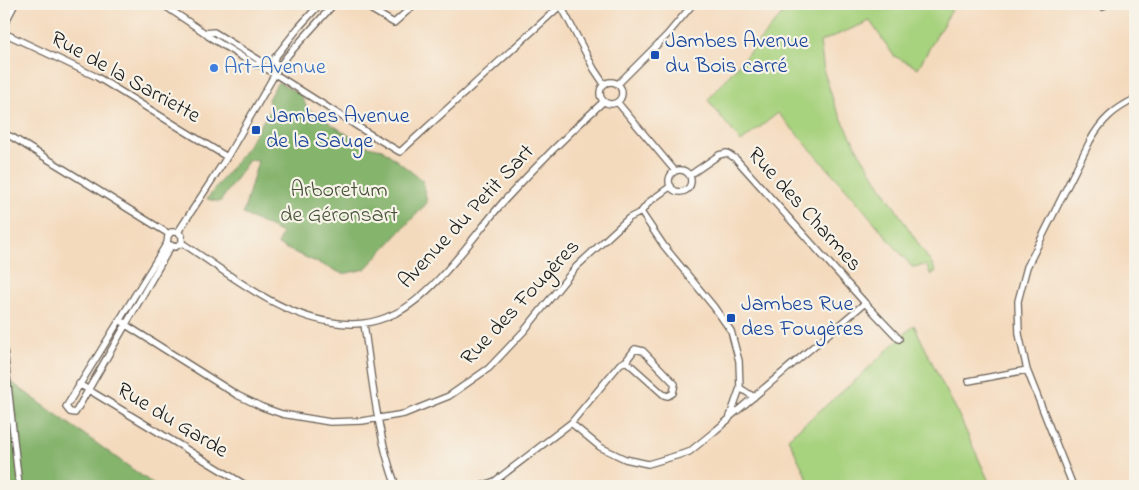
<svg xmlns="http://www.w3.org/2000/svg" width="1139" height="490" font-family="'Indie Flower',sans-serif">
  <rect width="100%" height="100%" fill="#f7f3e8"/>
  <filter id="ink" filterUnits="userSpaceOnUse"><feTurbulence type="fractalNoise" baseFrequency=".02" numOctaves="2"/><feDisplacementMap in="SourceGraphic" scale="10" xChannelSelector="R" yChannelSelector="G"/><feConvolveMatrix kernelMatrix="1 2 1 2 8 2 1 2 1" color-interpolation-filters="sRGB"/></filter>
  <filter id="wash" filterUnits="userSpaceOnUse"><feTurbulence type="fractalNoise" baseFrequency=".0096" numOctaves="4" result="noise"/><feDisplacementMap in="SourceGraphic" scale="20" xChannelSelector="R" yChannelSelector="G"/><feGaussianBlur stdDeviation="1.12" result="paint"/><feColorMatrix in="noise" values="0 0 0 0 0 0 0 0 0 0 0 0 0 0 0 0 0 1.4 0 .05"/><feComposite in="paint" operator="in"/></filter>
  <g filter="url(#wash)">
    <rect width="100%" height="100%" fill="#f4dabd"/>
    <path fill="#a7d27e" stroke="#62774d" d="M791 4H955L918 68 894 56 870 21 820 42 824 72 835 106 859 152 936 271 931 275 926 265 912 267 848 191 778 113 741 142 708 100Z
      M914 325 941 381 955 407 991 486H811L788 438 858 378Z"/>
    <path fill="#85b46d" stroke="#506844" d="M278 82 301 95 307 108 363 145 382 149 423 181 427 203 365 269 343 274 278 245 282 233 243 214 258 161 249 160 220 202 207 199 245 150 270 110 268 99Z
      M4 377 156 486H4Z"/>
  </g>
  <g filter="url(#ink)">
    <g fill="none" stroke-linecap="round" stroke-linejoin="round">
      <g stroke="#685e54" stroke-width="8">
        <path id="minor" d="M162 4 205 33
          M362 4 394 23 415 4
          M560 4 594 69 604 84
          M1101 4 1103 7
          M4 25 15 4
          M4 33 97 77 227 157
          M260 65 259 60 214 32 205 33 208 36 255 65H260L275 74 368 133 400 152 561 5
          M279 67 273 60 299 27 320 4
          M600 93a11 11 0 1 1 22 0a11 11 0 1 1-22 0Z
          M618 84 667 35 693 4
          M618 103 675 171
          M4 134 12 137 169 234
          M669 181a11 11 0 1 1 22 0a11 11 0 1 1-22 0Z
          M690 175 719 155 727 153 736 159 865 303 730 417
          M178 232 227 157 279 67 288 55 334 4
          M182 243C227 272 276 314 331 322 354 326 373 324 394 314 434 296 474 235 504 201 535 167 569 133 603 102
          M168 244 175 247 182 243V236L178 232
          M171 246 75 413 70 412 66 407 167 243 168 236 171 232H178
          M865 303 899 339
          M120 319 126 325 237 395 262 407 282 414 330 422 362 421 404 414 449 396 489 368 524 331 576 267 629 218 641 212
          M364 324C372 378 377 435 396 486
          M4 349 19 486
          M969 381 1027 370
          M79 384 247 486
          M740 388 754 397
          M571 423 600 447 625 459 648 464 689 452 715 431 729 419 740 388 739 361 731 331 714 307 664 246 641 212 649 202 671 186
          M481 486 495 481 571 423 620 364 626 361 664 395 668 396 673 393 675 384 643 351 635 349 626 361
          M1073 486 1027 370 1019 334 1018 301 1027 267 1090 141C1101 121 1114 109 1135 99"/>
      </g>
      <use href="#minor" stroke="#fff" stroke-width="5.5"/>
    </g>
  </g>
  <g fill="#1a4fb4" stroke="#f7f3e8" stroke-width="2">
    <rect x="650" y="50" width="10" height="10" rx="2.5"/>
    <rect x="251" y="125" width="10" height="10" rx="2.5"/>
    <rect x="726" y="313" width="10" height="10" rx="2.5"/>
  </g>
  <circle fill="#3f7fe0" stroke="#f7f3e8" stroke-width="2" cx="214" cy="68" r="5"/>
  <g text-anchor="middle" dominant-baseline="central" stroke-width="4.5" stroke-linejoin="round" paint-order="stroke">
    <g font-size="22" fill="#164399" stroke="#f7f3e8" text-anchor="start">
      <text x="665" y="42">Jambes Avenue<tspan x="665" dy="25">du Bois carré</tspan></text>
      <text x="266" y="117">Jambes Avenue<tspan x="266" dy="25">de la Sauge</tspan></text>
      <text x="741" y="305">Jambes Rue<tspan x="741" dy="25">des Fougères</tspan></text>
    </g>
    <g font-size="22" fill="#366cbe" stroke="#f7f3e8" text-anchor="start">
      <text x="224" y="68">Art-Avenue</text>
    </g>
    <g font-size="22" fill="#1c1c1c" stroke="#f7f3e8">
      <text transform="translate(125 78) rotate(29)">Rue de la Sarriette</text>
      <text transform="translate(804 210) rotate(48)">Rue des Charmes</text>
      <text transform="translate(467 217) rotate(-47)">Avenue du Petit Sart</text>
      <text transform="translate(521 303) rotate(-47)">Rue des Fougères</text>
      <text transform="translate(172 421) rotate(31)">Rue du Garde</text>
    </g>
    <g font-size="22" fill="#465339" stroke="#f7f3e8">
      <text x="339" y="191">Arboretum<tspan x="339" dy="25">de Géronsart</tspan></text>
    </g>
  </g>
  <rect width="1139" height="490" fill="none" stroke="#f7f3e8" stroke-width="20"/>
</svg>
